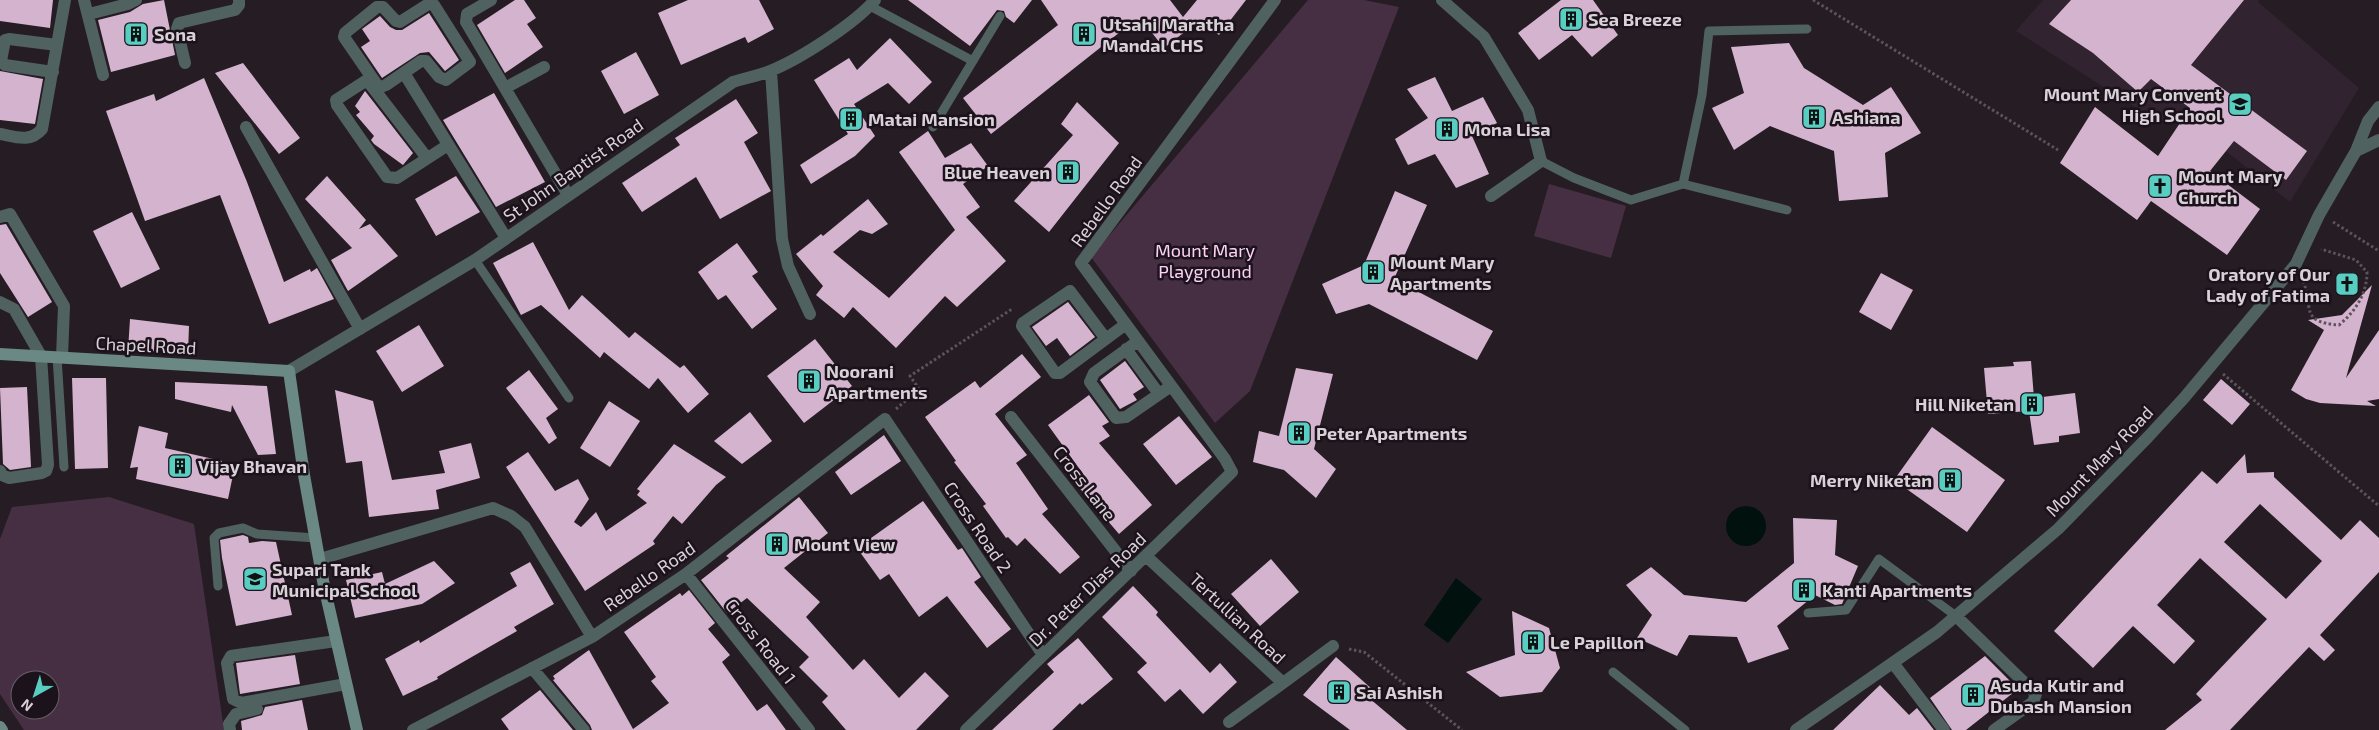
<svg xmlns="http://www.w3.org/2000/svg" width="2379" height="730" font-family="'Exo 2',sans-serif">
  <rect width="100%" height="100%" fill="#261c24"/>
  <path fill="#31232f" d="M2043 0H2259L2258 2 2359 88 2290 202 2188 121 2155 120 2016 31Z"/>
  <path fill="#462f43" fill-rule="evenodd" d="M1308 0H1364L1399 7 1250 391 1215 423 1091 257Z
    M1549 184 1626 206 1611 258 1534 236Z
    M109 497 194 524 224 730H24L0 694V539L12 507ZM20 680H50V710H20Z"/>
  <path fill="#00110e" d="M1726 526a20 20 0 1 1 40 0a20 20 0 1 1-40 0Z
    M1456 578 1482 599 1448 643 1424 625Z"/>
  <path fill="#d4b3ce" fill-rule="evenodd" d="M0 0H53L50 28 0 21Z
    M164 0 175 55 111 72 98 20 130 12 143 4Z
    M515 0H524L536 18 527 24 543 47 505 73 477 25Z
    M688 0H759L774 29 748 43 745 37 681 65 658 13Z
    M908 0H1032L1014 23 1006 17 1004 11 997 10 970 46Z
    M1041 0H1170L1183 17 1197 0H1246L1219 35 1200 20 1164 48 1141 19 1136 23 1134 21 991 134 963 98 1058 25Z
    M1561 0H1593L1618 35 1592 57 1572 35 1539 60 1518 33Z
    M2071 0H2244L2191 65 2307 151 2286 180 2234 141 2210 171 2260 209 2227 255 2151 201 2137 220 2060 163 2095 107 2158 156 2190 108 2151 79 2138 92 2093 53 2049 24Z
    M429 13 459 60 445 71 429 52 420 53 382 78 361 47 370 41 362 29 380 16 390 27 396 30H402Z
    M890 38 932 82 909 104 888 83 854 104 875 136 855 156 811 184 800 165 848 134 814 80 849 58 857 70Z
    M1789 43 1804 68 1863 105 1891 87 1921 133 1885 153 1888 197 1839 201 1834 151 1770 126 1734 150 1712 108 1744 93 1731 47Z
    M636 52 659 95 624 114 601 71Z
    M243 63 300 138 279 154 215 73Z
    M0 71 43 79 35 124 0 120Z
    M1435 77 1452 111 1483 97 1497 123 1472 136 1489 174 1456 188 1435 154 1408 165 1395 139 1428 118 1407 89Z
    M204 78 247 182 284 282 310 269 311 272 317 268 334 299 269 324 220 195 145 221 106 111 154 94 156 101Z
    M365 91 413 153 403 165 374 144 371 140 374 136 356 115 360 112 355 106Z
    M494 93 545 182 496 207 443 120Z
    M736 99 758 133 744 142 771 191 720 219 696 177 642 212 622 183 680 145 675 138Z
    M1077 102 1119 143 1049 232 1014 201 1073 135 1061 124Z
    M928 131 945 158 971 143 988 166 963 184 980 207 966 217 1006 261 957 307 945 296 896 348 853 307 844 318 816 295 823 286 796 254 821 234 823 236 868 199 888 224 872 234 860 230 833 252 889 298 955 230 899 152Z
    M327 176 366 220 359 229 370 224 398 256 348 291 331 260 352 248 305 199Z
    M456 176 480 212 436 236 415 199Z
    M1395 191 1427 205 1394 279 1493 331 1477 360 1369 304 1336 314 1322 284 1364 265Z
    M132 212 160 269 121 288 93 231Z
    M6 224 52 302 28 317 0 273V225Z
    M533 242 569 310 582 295 629 338 635 332 680 368 684 365 709 394 688 413 658 378 649 389 604 352 600 358 541 305 521 315 493 263Z
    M737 243 758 272 752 276 777 309 752 329 726 295 718 300 698 272Z
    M1881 273 1913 290 1891 330 1859 312Z
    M2372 285 2346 378 2379 330V399L2367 401 2376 406 2320 403 2306 399 2291 390 2324 330 2308 320 2342 315Z
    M1068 302 1095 337 1070 356 1057 338 1046 346 1032 327Z
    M130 319 189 326 188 353 128 350Z
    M419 325 444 366 402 392 376 351Z
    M815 339 852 386 804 423 767 376Z
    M1022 354 1041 377 995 414 1027 455 1016 463 1048 509 1042 514 1080 557 1060 574 1025 538 1017 546 1008 537 1006 538 983 506 986 504 954 462 956 461 925 417 975 381 980 388Z
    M1125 361 1144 387 1133 394 1137 400 1120 409 1100 380Z
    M2031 361 2034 398 2075 393 2080 433 2059 436V442L2034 445 2029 411 1988 414 1984 368 2014 366 2013 362Z
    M1296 368 1333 374 1314 449 1336 469 1316 498 1284 470 1253 462 1259 431 1279 436Z
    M529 370 558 409 546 418 557 438 549 444 506 388Z
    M72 378H106L108 468 75 469Z
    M2221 379 2250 404 2232 425 2203 400Z
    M175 382 267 386 276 454 258 455 232 405 231 412 175 399Z
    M27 387 31 467 10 470 3 464 0 388Z
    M335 390 373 401 392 480 445 473 439 451 471 443 480 478 436 490 439 509 369 517 362 461 346 463Z
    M1089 395 1109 422 1102 426 1110 436 1099 443 1152 505 1119 534 1077 485 1086 478 1048 425Z
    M609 401 640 421 610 467 580 448Z
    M750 412 772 441 742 464 714 441Z
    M1179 416 1212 457 1176 485 1143 444Z
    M139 426 168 433 165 448 222 461 220 472 233 475 228 499 136 479 138 467 130 468Z
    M1932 427 2005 480 1967 532 1894 480Z
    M884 435 901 461 851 495 835 472Z
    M674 444 726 477 716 485 682 524 673 516 653 541 655 544 585 591 506 467 528 452 555 491 578 479 589 499 574 522 581 527 596 512 606 531 647 503 637 495 640 491 637 489Z
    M2245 454 2247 473 2274 472V477L2341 540 2360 520 2379 538V572L2320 635 2335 650 2324 661 2309 647 2230 730H2165L2202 700 2196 694 2267 619 2200 558 2157 605 2195 641 2174 664 2133 626 2093 668 2054 631 2202 471 2217 484ZM2260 504 2322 561 2286 599 2224 542Z
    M799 497 828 533 784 568 820 602 806 617 853 670 864 659 899 698 925 672 949 696 916 730H846L822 702 828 696 799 667 809 657 747 598 727 613 701 580 729 558 726 556Z
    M923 501 958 550 962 548 981 577 974 582 1011 629 987 648 947 596 919 617 889 574 880 580 857 548Z
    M1793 518 1837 520 1835 555 1858 566 1842 604 1835 605 1815 595 1777 626 1789 649 1748 663 1737 637 1689 635 1677 656 1637 638 1652 615 1626 585 1651 567 1684 595 1746 602 1794 563Z
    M243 535 248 537 249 543 262 541 276 542 292 615 236 626 222 558 220 540Z
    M1271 559 1299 592 1260 626 1231 594Z
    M434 561 455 583 422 604 355 618 346 580 382 572 385 584Z
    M530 562 554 604 514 627 517 631 437 677 438 679 403 696 385 659 419 640 420 643 517 586 510 573Z
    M1133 586 1158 612 1156 615 1210 673 1220 663 1237 682 1203 714 1180 689 1165 702 1137 672 1147 663 1102 617Z
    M689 590 715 623 708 629 730 655 722 662 757 711 767 704 786 730H592L590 725 553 680 555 679 553 676 589 650 633 729 669 703 651 681 656 677 624 632 680 593 682 596Z
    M1512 611 1549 628 1560 668 1542 692 1500 697 1466 672 1515 655Z
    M1078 638 1113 679 1082 705 1080 703 1052 730H992L1054 672 1047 664Z
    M295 655 300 684 240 694 236 663Z
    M1985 656 2018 689 1966 730H1952L1930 698Z
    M1336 657 1373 690 1369 698 1407 730H1350L1303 695Z
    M1880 685 1909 715 1917 708 1934 730H1833Z
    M540 690 573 730H509L501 719Z
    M302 700 308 730H242L241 721 262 715 265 707Z"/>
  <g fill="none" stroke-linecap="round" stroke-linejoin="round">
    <path stroke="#5c535b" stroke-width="3" stroke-dasharray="2.5 2.5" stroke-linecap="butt" d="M1813 0 2058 150
      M2333 222 2379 251
      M2303 281C2314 308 2299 322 2339 325 2356 311 2367 293 2367 272L2356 260 2321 249
      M2223 374 2379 506
      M896 409 919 389 910 376 1012 309
      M1349 649 1364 652 1462 730"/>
    <path stroke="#4f6260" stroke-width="9" d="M870 6 973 61
      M933 127 1000 16
      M1541 161 1574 178 1631 200 1683 184 1702 95 1709 31 1807 29
      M1683 184 1787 210
      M475 260 569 398
      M57 357 64 467
      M218 586 214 538 219 533 243 528 257 534 316 538
      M1808 613 1846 610 1879 559 1956 616
      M1613 672 1685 730"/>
    <path stroke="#4f6260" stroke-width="12" d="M84 0 103 75
      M491 0 467 14 466 22 568 195
      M1442 0 1484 37 1528 110 1541 161 1491 196
      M430 3 434 5 470 62 446 80 439 77 426 61H421L386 85 381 87 377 85 344 37 345 33 377 7H383L396 21 400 22Z
      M89 14 128 4 136 0
      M185 63 177 29 179 23 235 10 239 5V0
      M771 71 782 239 788 266 810 314
      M53 72 5 65 1 61 5 40 9 39 57 45
      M404 73 506 238
      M505 88 544 67
      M246 127 360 329
      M0 134C16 137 30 143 42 129L65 0
      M2356 151 2379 140
      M427 158 367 80 336 100 337 105 387 177 397 178 448 145
      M0 217 10 214 64 306 62 357
      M0 302 14 309 41 356 48 465 46 471 42 473 9 478 2 475 0 471
      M1106 339 1070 291 1023 323 1022 326 1055 373H1060L1126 324
      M1138 341 1094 373 1090 382 1116 418 1126 417 1171 386
      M1126 349 1159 394
      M289 371 475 260 733 82C745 78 758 76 770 71 800 59 854 24 875 0
      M1011 417 1131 571
      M1146 556 1283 683 1333 646
      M320 559 493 508 511 516 525 527 592 637
      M686 574 809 730
      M1956 616 2036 694 2033 702 1994 730
      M336 641 231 656 227 663 233 699 241 703 346 684
      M1893 663 1944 730
      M532 668 584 730
      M1229 722 1283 683
      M230 730 229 724 236 714 257 709
      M413 730 592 637 686 574 885 419 1043 655
      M966 730 1232 472 1225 459 1081 263 1275 0
      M1796 730 1937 632 2058 529 2148 437 2184 398 2296 264 2319 215 2356 151 2368 121 2379 107"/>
    <path stroke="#6a8984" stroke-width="12" d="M0 354 289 371 304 475 324 586 357 730
      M0 727 2 730"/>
  </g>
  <defs>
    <g id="building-square" transform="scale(1.25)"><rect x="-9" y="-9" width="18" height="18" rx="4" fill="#57cec1" stroke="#1c121b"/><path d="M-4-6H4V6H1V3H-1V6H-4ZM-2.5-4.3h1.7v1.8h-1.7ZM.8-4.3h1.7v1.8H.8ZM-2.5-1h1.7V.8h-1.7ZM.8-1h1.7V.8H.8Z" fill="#111"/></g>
    <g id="school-square" transform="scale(1.25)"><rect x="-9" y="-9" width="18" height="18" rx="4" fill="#57cec1" stroke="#1c121b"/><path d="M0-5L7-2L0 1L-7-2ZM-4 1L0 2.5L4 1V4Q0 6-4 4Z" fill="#111"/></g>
    <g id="church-square" transform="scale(1.25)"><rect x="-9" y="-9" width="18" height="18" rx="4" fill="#57cec1" stroke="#1c121b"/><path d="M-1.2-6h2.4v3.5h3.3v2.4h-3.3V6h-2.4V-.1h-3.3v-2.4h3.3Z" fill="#111"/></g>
  </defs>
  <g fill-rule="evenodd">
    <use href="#building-square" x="1571" y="19"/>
    <use href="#building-square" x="136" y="34"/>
    <use href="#building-square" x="1084" y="34"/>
    <use href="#school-square" x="2240" y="104"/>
    <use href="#building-square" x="1814" y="117"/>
    <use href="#building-square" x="851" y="119"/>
    <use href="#building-square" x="1447" y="129"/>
    <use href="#building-square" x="1068" y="172"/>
    <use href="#church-square" x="2160" y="186"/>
    <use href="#building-square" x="1373" y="272"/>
    <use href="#church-square" x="2347" y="284"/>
    <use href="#building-square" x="809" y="381"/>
    <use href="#building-square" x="2032" y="404"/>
    <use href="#building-square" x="1299" y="433"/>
    <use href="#building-square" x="180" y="466"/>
    <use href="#building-square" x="1950" y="480"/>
    <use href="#building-square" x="777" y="544"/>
    <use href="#school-square" x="255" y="579"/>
    <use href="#building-square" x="1804" y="590"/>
    <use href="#building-square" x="1533" y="642"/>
    <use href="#building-square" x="1339" y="692"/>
    <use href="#building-square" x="1973" y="695"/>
  </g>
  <g text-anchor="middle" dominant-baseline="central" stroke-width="5" stroke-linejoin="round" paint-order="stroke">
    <g font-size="18" font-weight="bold" fill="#d8d1d7" stroke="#1c121b" text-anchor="start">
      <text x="1588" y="19">Sea Breeze</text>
      <text x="1102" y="24">Utsahi Maratha<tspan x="1102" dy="21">Mandal CHS</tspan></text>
      <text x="154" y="34">Sona</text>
      <text x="2222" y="94" text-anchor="end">Mount Mary Convent<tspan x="2222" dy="21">High School</tspan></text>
      <text x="1832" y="117">Ashiana</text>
      <text x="868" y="119">Matai Mansion</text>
      <text x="1464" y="129">Mona Lisa</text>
      <text x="1050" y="172" text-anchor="end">Blue Heaven</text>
      <text x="2178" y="176">Mount Mary<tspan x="2178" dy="21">Church</tspan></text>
      <text x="1390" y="262">Mount Mary<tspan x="1390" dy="21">Apartments</tspan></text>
      <text x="2330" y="274" text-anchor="end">Oratory of Our<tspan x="2330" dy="21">Lady of Fatima</tspan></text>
      <text x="826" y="371">Noorani<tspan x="826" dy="21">Apartments</tspan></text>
      <text x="2014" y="404" text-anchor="end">Hill Niketan</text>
      <text x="1316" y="433">Peter Apartments</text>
      <text x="198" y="466">Vijay Bhavan</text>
      <text x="1932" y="480" text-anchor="end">Merry Niketan</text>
      <text x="794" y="544">Mount View</text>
      <text x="272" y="569">Supari Tank<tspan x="272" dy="21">Municipal School</tspan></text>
      <text x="1822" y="590">Kanti Apartments</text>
      <text x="1550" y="642">Le Papillon</text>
      <text x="1990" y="685">Asuda Kutir and<tspan x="1990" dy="21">Dubash Mansion</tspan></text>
      <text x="1356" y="692">Sai Ashish</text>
    </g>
    <g font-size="18" fill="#d8d1d7" stroke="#1c121b">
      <text transform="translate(573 170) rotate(-35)">St John Baptist Road</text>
      <text transform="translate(1106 201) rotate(-54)">Rebello Road</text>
      <text transform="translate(146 345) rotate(3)">Chapel Road</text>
      <text transform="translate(2099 461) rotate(-46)">Mount Mary Road</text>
      <text transform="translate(1085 483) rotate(52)">Cross Lane</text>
      <text transform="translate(978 527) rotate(56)">Cross Road 2</text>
      <text transform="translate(649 576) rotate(-35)">Rebello Road</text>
      <text transform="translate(1087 589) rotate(-44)">Dr. Peter Dias Road</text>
      <text transform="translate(1238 618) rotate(43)">Tertullian Road</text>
      <text transform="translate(761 641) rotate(52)">Cross Road 1</text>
    </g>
    <g font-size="18" fill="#fdd2f6" stroke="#1c121b">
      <text x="1205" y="250">Mount Mary<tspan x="1205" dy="21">Playground</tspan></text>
    </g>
  </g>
  <g transform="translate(35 695) rotate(219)"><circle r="24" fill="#1c121b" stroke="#675e66"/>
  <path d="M0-4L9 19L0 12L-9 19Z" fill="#57cec1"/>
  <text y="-8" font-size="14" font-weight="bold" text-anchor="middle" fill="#d8d1d7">N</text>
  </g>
</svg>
